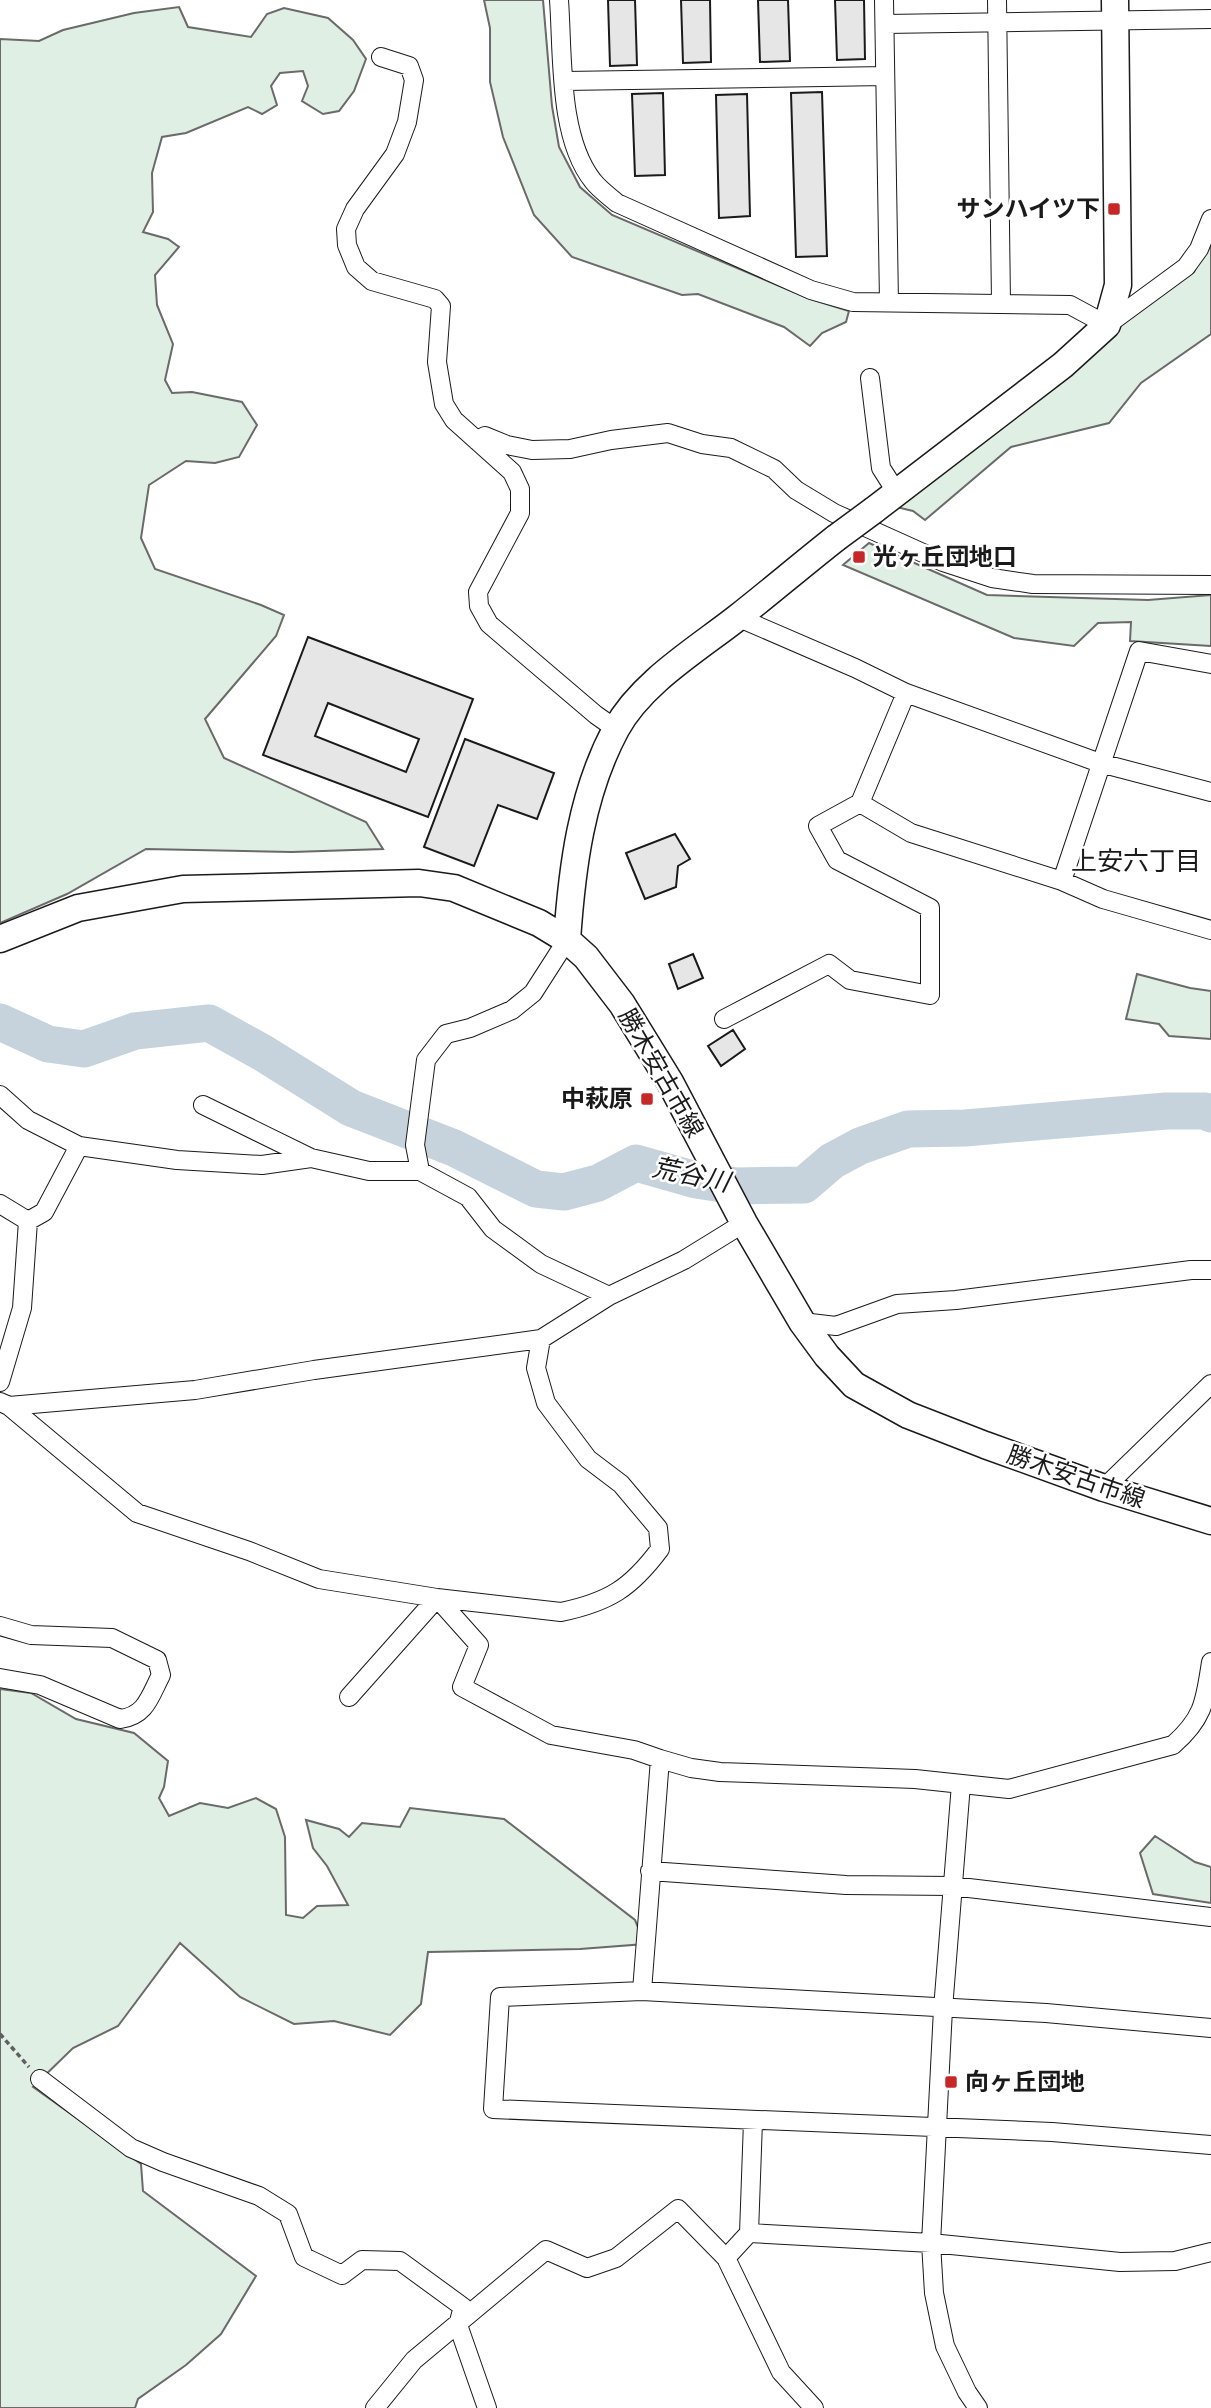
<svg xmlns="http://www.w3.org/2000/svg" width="1211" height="2408" font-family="Rubik,'Noto Sans JP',sans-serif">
  <rect width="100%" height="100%" fill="#fff"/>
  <path fill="#e0efe3" stroke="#6a6a6a" stroke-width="2" d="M484 0H543L552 106 559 147 580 187 612 215 810 299 849 311 846 322 822 333 810 346 784 327 698 294 682 295 572 257 534 215 503 137 490 82V28Z
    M179 7 188 27 251 37 267 14 284 8 328 18 353 40 366 59 354 91 339 111 323 114 302 101 308 86 303 71 280 73 271 86 277 105 262 114 248 107 186 133 162 137 152 173 153 212 143 232 168 239 179 247 155 275 157 305 173 344 165 380 172 393 192 392 242 402 257 425 239 457 215 463 186 461 149 485 141 538 155 569 261 605 284 615 276 636 205 719 224 758 366 822 383 849 292 852 146 849 67 894 0 923V39L39 41 63 30 134 13Z
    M1211 237V334L1141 383 1109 423 1011 447 925 520 913 511 884 504 1133 311 1194 272Z
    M869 543 987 595 1148 600 1211 595V646L1130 641 1131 622 1098 623 1074 646 1014 638 843 565Z
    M1137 974 1190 988 1211 991V1039L1169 1036 1159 1024 1126 1019Z
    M0 1689 31 1693 76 1719 134 1733 168 1761 164 1787 159 1798 169 1816 200 1803 228 1808 256 1798 276 1809 285 1837 286 1915 303 1918 317 1906 348 1905 327 1866 313 1848 306 1820 339 1829 349 1837 362 1823 400 1827 410 1808 504 1819 635 1920 645 1944 580 1949 428 1952 421 2004 390 2035 334 2021 294 2024 240 1997 180 1943 118 2026 73 2048 33 2087 141 2164 143 2191 256 2276 221 2334 186 2365 138 2399 135 2408H0Z
    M1155 1836 1195 1862 1211 1867V1903L1153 1894 1140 1853Z"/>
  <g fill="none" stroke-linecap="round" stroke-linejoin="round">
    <path stroke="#c6d2dc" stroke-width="37" d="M0 1022 48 1044 84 1049 135 1031 209 1023 263 1053 351 1108 454 1148 536 1189 564 1192 598 1183 636 1163 696 1180 736 1186 804 1185 832 1161 860 1146 908 1129 965 1128 1166 1111H1205L1211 1114"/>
  </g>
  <path fill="#e6e6e6" stroke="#1a1a1a" stroke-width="2" fill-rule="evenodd" d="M608 0H635L637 65 610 66Z
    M681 0H710L711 62 683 63Z
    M758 0H788L790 61 760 62Z
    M835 0H864L865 59 837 60Z
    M822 92 827 256 796 257 791 93Z
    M663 93 665 175 635 176 632 94Z
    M747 94 750 216 719 218 716 95Z
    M308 637 473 699 428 817 263 755ZM328 703 419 739 406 772 315 736Z
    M465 739 554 773 537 819 498 805 474 866 424 847Z
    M675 834 690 859 678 866 676 887 645 899 626 853Z
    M693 954 703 978 678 989 669 964Z
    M733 1030 745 1049 721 1066 708 1046Z"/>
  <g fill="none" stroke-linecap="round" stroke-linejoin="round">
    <g stroke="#1a1a1a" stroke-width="20">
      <path id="street" d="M559 0C563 54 558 137 593 181 599 189 609 196 617 203L811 290 853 302 1070 305 1107 325 1186 267 1199 249 1211 219
        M884 0 889 302
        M997 0 1001 302
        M885 24 1211 19
        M381 57 409 66 414 80 407 122 395 154 355 209 346 229 347 245 356 267 372 281 435 299 441 306 437 362 444 404 454 420 512 472 520 489V513L478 592 479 606 489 624 596 715 616 729
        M565 81 885 76
        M870 378 881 468 897 493
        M477 441 485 436 507 445 532 450 570 449 611 440 668 433 702 444 731 448 774 469 796 490 834 513 943 562 992 578 1033 584 1211 585
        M737 617 855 668 906 693 1100 763 1211 792
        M906 693 860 803 911 833 1062 881 1103 899 1211 930
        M1062 881 1139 651 1211 664
        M724 1019 829 964 850 980 930 995V908L837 860 818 826 860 803
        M0 1095 28 1120 79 1146 177 1160 262 1165 311 1158 369 1171H420L468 1197 493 1229 541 1264 609 1296
        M203 1105 311 1158
        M420 1171 415 1145 426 1060 446 1034 470 1028 512 1010 533 993 567 940
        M0 1204 28 1221
        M802 1322 836 1326 897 1304 956 1300 1191 1270H1211
        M0 1382 22 1308 28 1221 44 1212 79 1146
        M0 1402 9 1406 137 1513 249 1551 319 1579 437 1598 561 1612C609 1602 631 1588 660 1549L658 1528 621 1484 588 1459 546 1403 536 1368 541 1339
        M9 1406 195 1390 314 1370 541 1339 609 1296 684 1260 744 1223
        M1104 1488 1211 1384
        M0 1626 31 1635 112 1638 157 1660 161 1675C150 1696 146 1716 120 1719L40 1685 0 1678
        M349 1697 437 1598 479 1645 462 1687 551 1735 634 1750 660 1759
        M961 1784 943 2009 931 2243 934 2293 945 2346 967 2392 978 2408
        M650 1871 846 1885 952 1886 1211 1917
        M642 1991 660 1759 691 1768 720 1772 915 1779 1009 1789 1173 1745C1204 1718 1205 1701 1211 1662
        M1211 2028 1046 2013 642 1991 500 1997 493 2109 1052 2132 1211 2145
        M40 2079 131 2148 163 2162 259 2196 288 2214 304 2257 342 2275 362 2260 400 2261 463 2307 458 2325 487 2408
        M749 2233 931 2243 1120 2262 1175 2261 1211 2252
        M726 2258 749 2233 753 2121
        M375 2408 414 2360 546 2250 587 2268 616 2258 678 2209 726 2258 781 2372 814 2408"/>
    </g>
    <g stroke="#1a1a1a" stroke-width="29">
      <path id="secondary" d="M874 510 1063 365 1107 325 1118 285 1115 0
        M0 939 78 908 183 889 419 883 454 888 539 923 567 940 586 957 622 1004 670 1082 744 1223 802 1322 827 1356 854 1385 908 1415 985 1445 1104 1488 1211 1521
        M567 940C572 868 581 794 616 729 641 683 696 650 737 618 770 592 803 564 836 538"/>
    </g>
    <path stroke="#5f5f5f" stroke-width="3.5" stroke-dasharray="5 3.5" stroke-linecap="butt" d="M0 2034 29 2067"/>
    <use href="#street" stroke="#fff" stroke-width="18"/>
    <use href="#secondary" stroke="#fff" stroke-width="26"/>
    <g stroke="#1a1a1a" stroke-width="29" stroke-linecap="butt">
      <path id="secondary-bridge" d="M836 538 874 510"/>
    </g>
    <use href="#secondary-bridge" stroke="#fff" stroke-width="26"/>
  </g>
  <g fill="#c62828" stroke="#fff" stroke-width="2.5">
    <rect x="1107" y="202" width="14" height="14" rx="3.5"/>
    <rect x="852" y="550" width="14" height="14" rx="3.5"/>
    <rect x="640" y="1092" width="14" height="14" rx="3.5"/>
    <rect x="944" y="2075" width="14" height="14" rx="3.5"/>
  </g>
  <g text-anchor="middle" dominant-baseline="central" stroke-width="5" stroke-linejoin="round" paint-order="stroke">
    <g font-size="24" font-weight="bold" fill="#1a1a1a" stroke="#fff" text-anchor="end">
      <text x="1100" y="209">サンハイツ下</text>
      <text x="873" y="557" text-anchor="start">光ヶ丘団地口</text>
      <text x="633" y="1099">中萩原</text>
      <text x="965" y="2082" text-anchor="start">向ヶ丘団地</text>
    </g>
    <g font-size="24" fill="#1a1a1a" stroke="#fff">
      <text transform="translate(661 1073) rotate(60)">勝木安古市線</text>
      <text transform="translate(1076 1477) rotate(19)">勝木安古市線</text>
    </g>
    <g font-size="26" fill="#1a1a1a" stroke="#fff">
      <text x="1136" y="861">上安六丁目</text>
    </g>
    <g font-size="26" font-style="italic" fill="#1a1a1a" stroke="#fff">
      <text transform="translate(691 1175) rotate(12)">荒谷川</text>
    </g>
  </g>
</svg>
